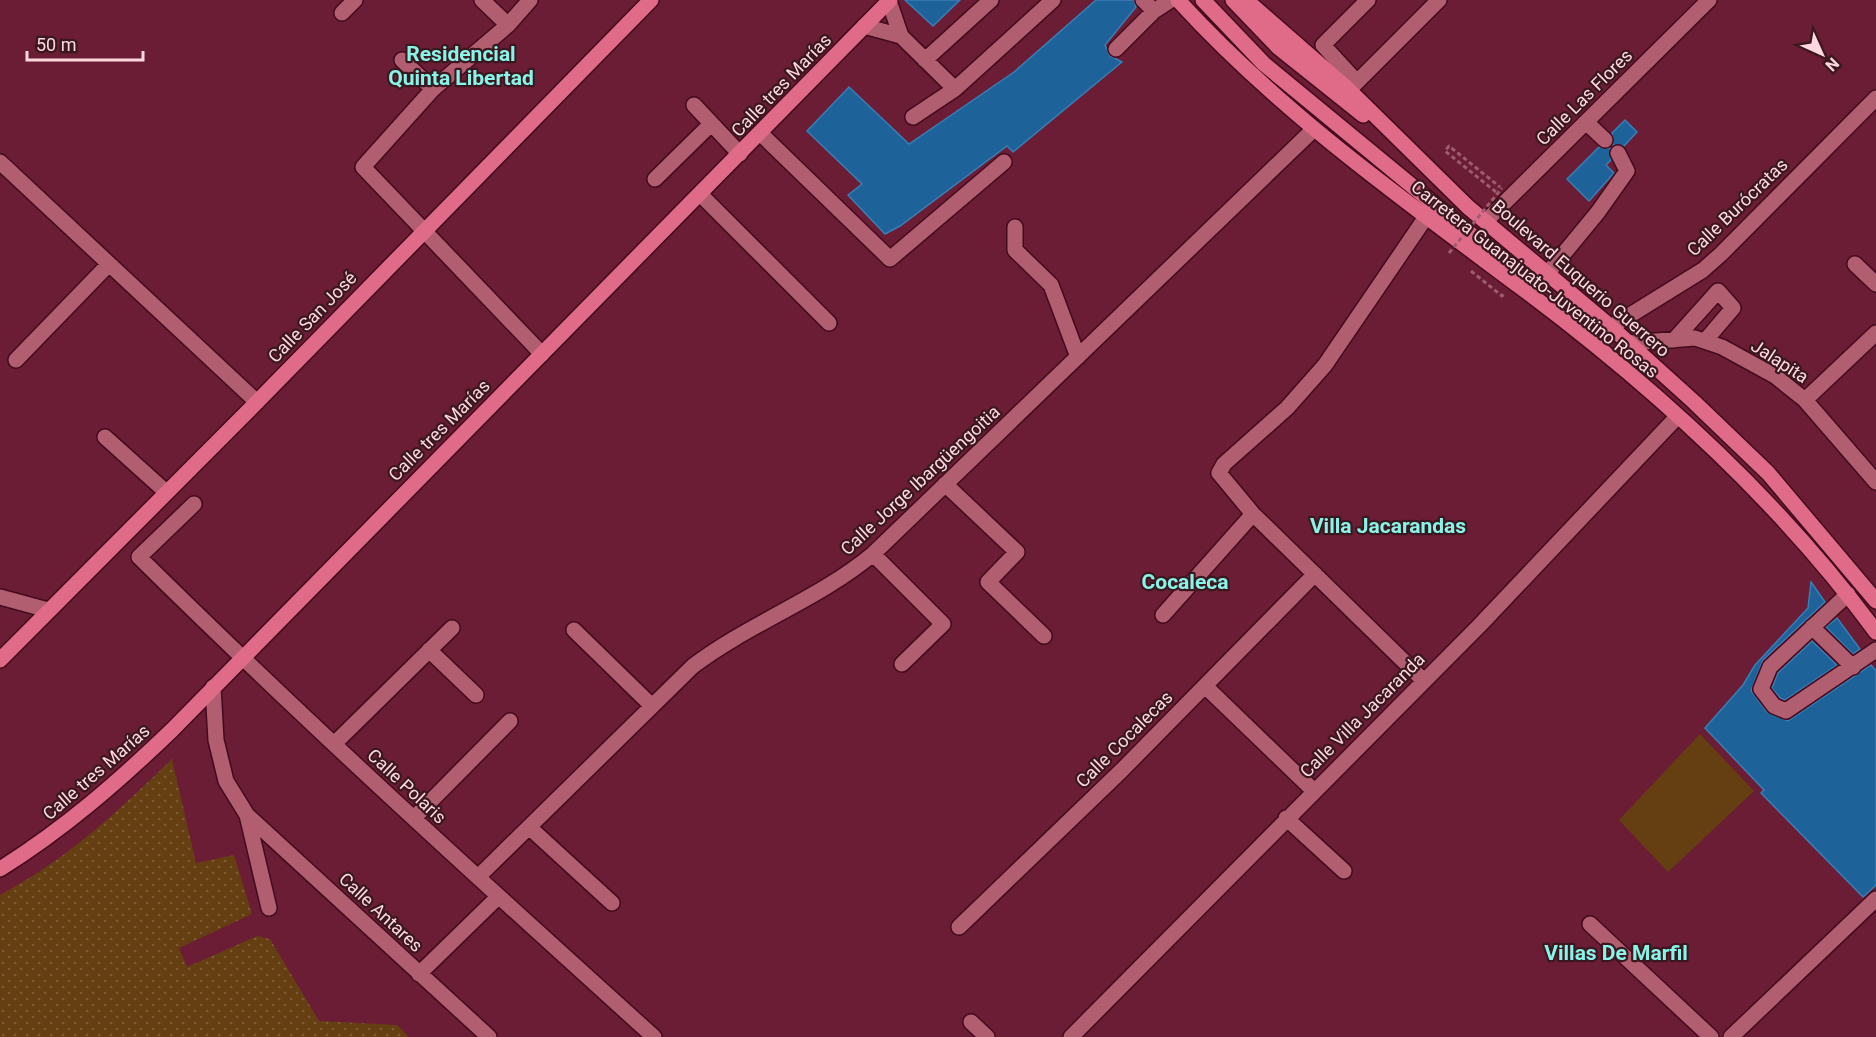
<svg xmlns="http://www.w3.org/2000/svg" width="1876" height="1037" font-family="Roboto,sans-serif">
  <defs>
    <pattern id="grass-dots" width="8" height="8" patternUnits="userSpaceOnUse" patternTransform="scale(1.5)"><rect width="8" height="8" fill="#653f12"/><path d="M2 2h.1M6 6h.1" fill="none" stroke="#7c5a34" stroke-width="1.8" stroke-linecap="round"/></pattern>
  </defs>
  <rect width="100%" height="100%" fill="#6a1d34"/>
  <path fill="url(#grass-dots)" d="M172 759 196 863 234 855 252 914 179 948 187 967 257 936 270 939 319 1021 397 1025 409 1037H0V895C69 858 116 813 172 759Z"/>
  <path fill="#653f12" d="M1700 734 1754 791 1668 872 1619 820Z"/>
  <path fill="#1d6399" stroke="#3b7db5" stroke-width="1.5" d="M905 0H960L933 26Z
    M1096 0H1134L1136 7 1105 45 1110 56 1122 62 1013 152 1007 146 900 226 885 234 848 195 862 184 807 131 849 87 909 144 1014 72Z
    M1625 120 1637 132 1624 146 1613 145 1612 133Z
    M1599 147 1610 148 1611 160 1606 165 1614 173 1589 201 1567 179Z
    M1811 582 1825 602 1763 660 1751 691 1767 712 1788 721 1871 665 1876 671V885L1863 897 1761 793 1764 790 1705 728 1743 685 1755 665 1808 608Z
    M1837 618 1860 649 1853 654 1826 627Z
    M1812 641 1837 665 1785 700 1780 698 1772 688 1778 673Z"/>
  <g fill="none" stroke-linecap="round" stroke-linejoin="round">
    <g stroke="#440a1d" stroke-width="18">
      <path id="minor" d="M482 0 508 25
        M530 0 508 25 433 89 363 167 542 354
        M1143 0 1154 11
        M889 1 901 36 955 89
        M342 13 355 0
        M864 26 901 36
        M1116 49 1154 11 1171 0
        M402 60 433 89
        M925 60 991 0
        M1356 81 1323 45 1368 0
        M1349 90 1439 0
        M694 105 740 154
        M913 117 955 89 1053 0
        M1587 123 1605 140
        M760 133 890 259 1004 162
        M0 162 257 402
        M655 179 711 124
        M701 195 829 323
        M1486 221 1709 0
        M1015 227V250L1051 285 1078 357
        M1855 264 1876 284
        M1547 274 1598 212 1627 171 1618 153
        M1611 327 1703 270 1721 254 1876 98
        M1674 340 1718 291 1733 308 1705 341
        M1630 343 1695 338 1722 347 1775 376 1805 400 1876 482
        M16 360 109 264
        M1805 400 1876 333
        M105 437 165 491
        M945 484 1017 552 988 582 1044 636
        M194 504 139 557C306 722 480 880 654 1037
        M873 554 943 624 902 664
        M1848 594 1770 667 1761 689 1774 706 1786 711 1876 650
        M0 597 48 610
        M1163 615 1253 514
        M1812 627 1853 667
        M574 630 652 706
        M429 650 476 695
        M1424 681 1253 514 1219 473 1224 464 1287 408 1325 365 1426 217
        M1205 686 1314 791
        M213 687 216 740 226 781 247 815 489 1037
        M334 744 452 628
        M247 815 269 908
        M414 818 510 721
        M1286 818 1344 871
        M529 827 612 903
        M478 877 693 666C750 623 819 599 873 554L1314 129
        M1590 924 1711 1037
        M959 927 1122 770 1315 574
        M419 974 498 897
        M971 1022 987 1037
        M1071 1037 1479 626 1677 417
        M1731 1037 1876 899"/>
    </g>
    <g stroke="#440a1d" stroke-width="18">
      <path id="major" d="M1178 0C1278 110 1400 197 1519 286 1652 385 1778 498 1876 632
        M1203 0 1264 64 1502 260 1515 280
        M1233 0 1279 48 1363 115
        M1246 0 1349 90 1468 207 1611 327 1694 402 1768 473 1876 601
        M0 660 257 402 651 0
        M0 869C64 829 118 782 172 730L890 0"/>
    </g>
    <path stroke="#9d5d6f" stroke-width="3" stroke-dasharray="4.5 3" stroke-linecap="butt" d="M1496 192 1445 151 1449 146 1500 187
      M1471 271 1502 296 1505 293"/>
    <use href="#minor" stroke="#b25e71" stroke-width="15"/>
    <use href="#major" stroke="#e06b88" stroke-width="15"/>
    <path stroke="#9d5d6f" stroke-width="3" stroke-dasharray="4.5 3" stroke-linecap="butt" d="M1449 253 1502 188"/>
  </g>
  <g text-anchor="middle" dominant-baseline="central" stroke-width="4.5" stroke-linejoin="round" paint-order="stroke">
    <g font-size="18" fill="#ffd8df" stroke="#3a1820">
      <text transform="translate(781 85) rotate(-46)">Calle tres Marías</text>
      <text transform="translate(1584 97) rotate(-45)">Calle Las Flores</text>
      <text transform="translate(1737 207) rotate(-44)">Calle Burócratas</text>
      <text transform="translate(1581 278) rotate(41)">Boulevard Euquerio Guerrero</text>
      <text transform="translate(1535 279) rotate(38)">Carretera Guanajuato-Juventino Rosas</text>
      <text transform="translate(312 317) rotate(-46)">Calle San José</text>
      <text transform="translate(1780 361) rotate(33)">Jalapita</text>
      <text transform="translate(439 430) rotate(-45)">Calle tres Marías</text>
      <text transform="translate(920 480) rotate(-43)">Calle Jorge Ibargüengoitia</text>
      <text transform="translate(1362 715) rotate(-45)">Calle Villa Jacaranda</text>
      <text transform="translate(1124 739) rotate(-45)">Calle Cocalecas</text>
      <text transform="translate(96 772) rotate(-41)">Calle tres Marías</text>
      <text transform="translate(407 786) rotate(43)">Calle Polaris</text>
      <text transform="translate(381 912) rotate(43)">Calle Antares</text>
    </g>
    <g font-size="21" font-weight="bold" fill="#8af4e8" stroke="#3a1820">
      <text x="461" y="54">Residencial<tspan x="461" dy="24">Quinta Libertad</tspan></text>
      <text x="1388" y="526">Villa Jacarandas</text>
      <text x="1185" y="582">Cocaleca</text>
      <text x="1616" y="953">Villas De Marfil</text>
    </g>
  </g>
  <g transform="translate(1822 54) rotate(135)" stroke="#3a1820" stroke-width="4.5" paint-order="stroke">
  <path d="M0-4.5L10 22L0 15L-10 22Z" fill="#ffd8df"/>
  <text y="-9" font-size="16" font-weight="bold" text-anchor="middle" fill="#ffd8df">N</text>
  </g>
  <path d="M27 51v9h116v-9" fill="none" stroke="#ffd8df" stroke-width="3"/>
  <text x="36" y="51" font-size="18" fill="#ffd8df" stroke="#3a1820" stroke-width="4.5" paint-order="stroke">50 m</text>
</svg>
